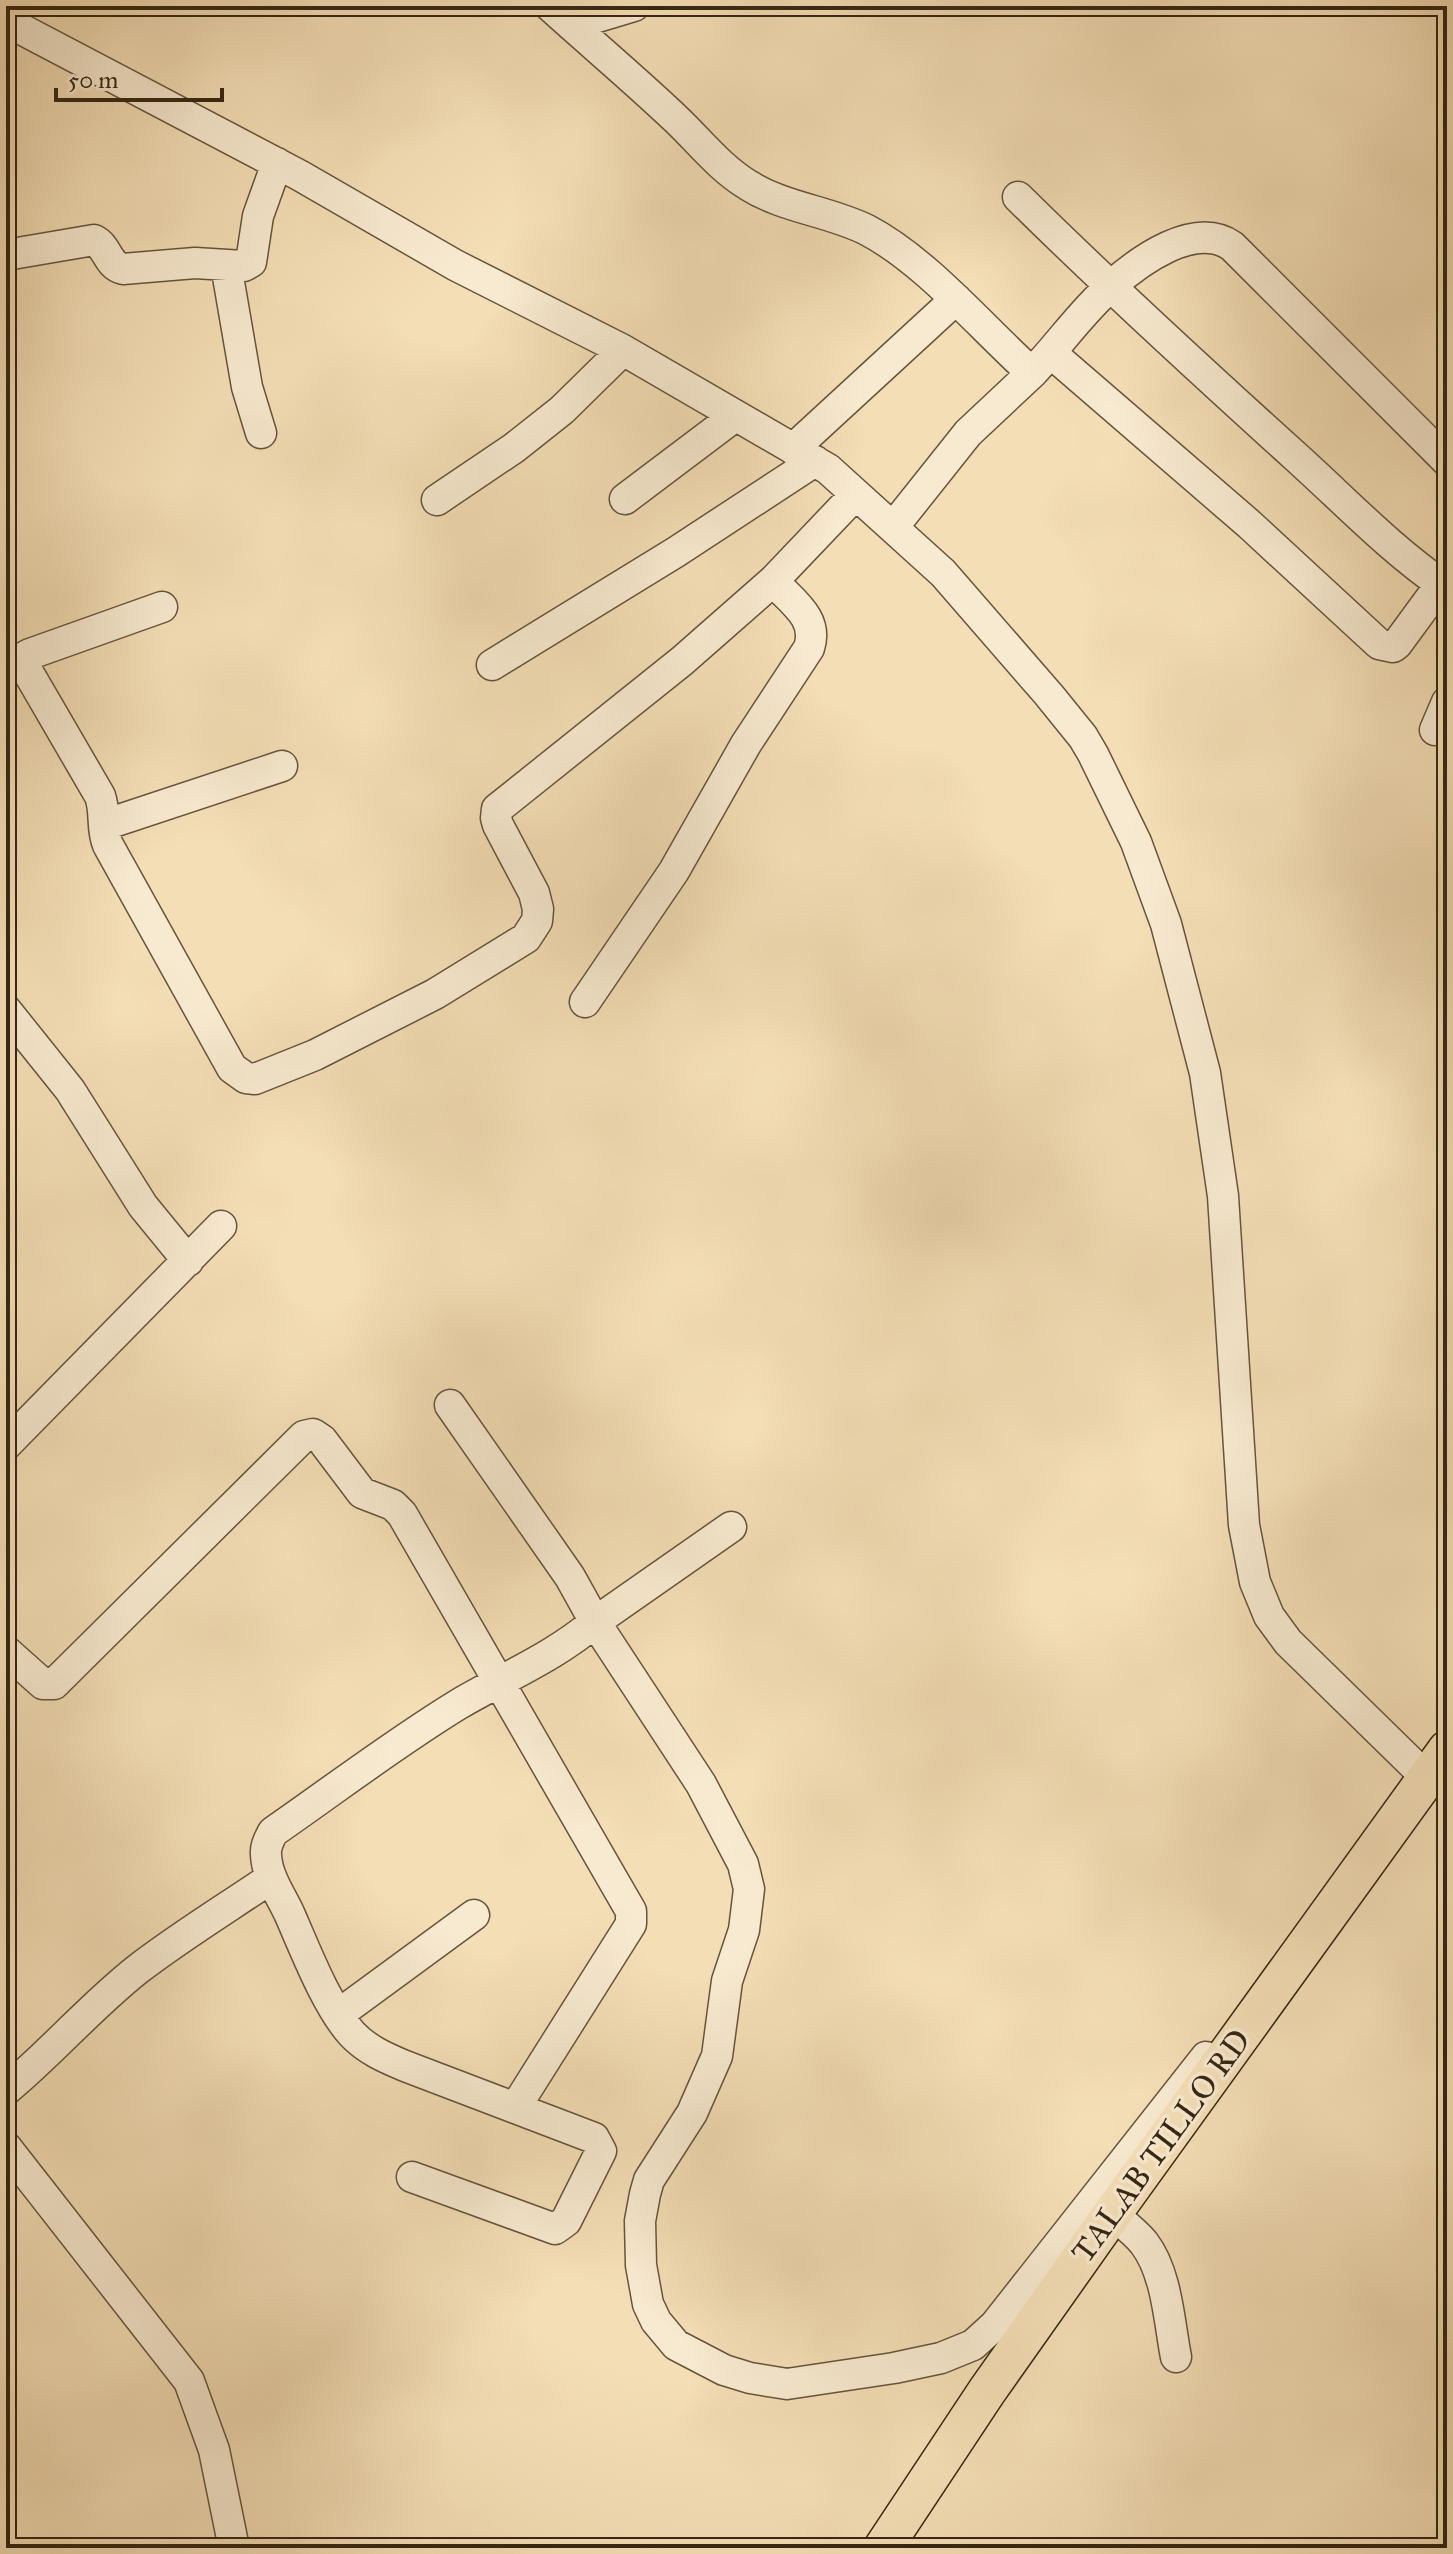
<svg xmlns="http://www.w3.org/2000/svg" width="1453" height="2554" font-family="'IM FELL Great Primer',serif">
  <rect width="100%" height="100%" fill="#f4deb6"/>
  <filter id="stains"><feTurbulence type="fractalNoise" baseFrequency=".0025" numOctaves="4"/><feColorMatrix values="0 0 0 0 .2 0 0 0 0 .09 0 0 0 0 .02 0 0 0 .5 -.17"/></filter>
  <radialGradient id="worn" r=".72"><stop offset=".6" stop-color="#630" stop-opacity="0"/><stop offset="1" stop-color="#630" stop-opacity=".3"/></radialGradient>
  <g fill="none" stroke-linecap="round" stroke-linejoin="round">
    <g stroke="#65553c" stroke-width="33">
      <path id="minor" d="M550 6C592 44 636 81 677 120 700 142 720 168 748 185 784 208 829 211 867 230 926 261 982 328 1032 373 1059 345 1082 311 1111 286 1139 261 1195 220 1232 246L1447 461
        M6 21 299 175 455 265 623 350 828 469 943 573 1049 695 1083 737 1093 754 1136 842 1166 924 1205 1073 1223 1196 1244 1525 1255 1582 1269 1616 1288 1642 1426 1777
        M571 25 634 6
        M1018 197C1108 286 1201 371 1295 456 1344 500 1392 551 1447 588
        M6 255 94 240C108 247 107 265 123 269L195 263 244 266 251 262 258 216 277 163
        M226 265 247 387 261 433
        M1051 353 1249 524 1379 644 1393 647 1397 644 1441 584
        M793 449 956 299
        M625 499 735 416
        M437 500 514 448 562 410 623 350
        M894 526 968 433 1032 373
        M162 607 30 654 26 656 25 667 100 796C106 812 101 829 108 845L232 1068 246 1078 255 1079 315 1055 435 994 526 938 537 921 538 909 534 893 498 825 496 818 497 809 682 661 773 581 855 495
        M492 665 676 552 815 461
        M1435 730 1447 702
        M104 825 282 766
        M585 1002 674 871 746 744 809 648C819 618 792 602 773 581
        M6 1010 70 1090 143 1206 188 1261
        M450 1405 570 1577 595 1622 701 1784 743 1864 749 1889 744 1930 727 1981 717 2056 692 2113 649 2180 645 2194 640 2221 641 2265 648 2304 656 2321 676 2345 724 2370 750 2378 787 2384 894 2368 941 2358 973 2345 995 2325 1206 2057
        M6 1445 221 1226
        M6 1651 43 1684H54L304 1436 313 1434 322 1440 362 1493 393 1505 402 1514 631 1911V1924L515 2108
        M339 2014 474 1915
        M6 2090C52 2052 91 2006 138 1969 181 1936 227 1908 271 1878
        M6 2147 189 2381 214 2450 234 2548
        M412 2177 555 2229 566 2221 601 2151 594 2138 405 2066C386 2058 367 2050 352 2034 326 2005 305 1949 289 1913 280 1894 267 1876 266 1855 265 1846 269 1840 273 1832 335 1789 395 1743 459 1704 505 1677 554 1657 595 1622L731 1527
        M1112 2214C1123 2223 1135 2232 1144 2243 1167 2273 1169 2321 1176 2357"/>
    </g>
    <g stroke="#352713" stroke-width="41">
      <path id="major" d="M883 2548 987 2391 1112 2214 1447 1750"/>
    </g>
    <use href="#minor" stroke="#f8ead0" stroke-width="30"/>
    <use href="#major" stroke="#f4deb6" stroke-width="38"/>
  </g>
  <g text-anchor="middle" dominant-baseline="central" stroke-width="7" stroke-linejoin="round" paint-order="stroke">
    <g font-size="32" fill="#352713" stroke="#f8ead0">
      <text transform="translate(1161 2146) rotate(-54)">TALAB TILLO RD</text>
    </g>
  </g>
  <rect width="1453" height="2554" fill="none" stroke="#f4deb6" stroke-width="32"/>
  <rect x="8" y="8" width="1437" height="2538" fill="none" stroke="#352713" stroke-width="4"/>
  <rect x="16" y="16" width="1421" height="2522" fill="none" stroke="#352713" stroke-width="2"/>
  <path d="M56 88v12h166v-12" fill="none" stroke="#352713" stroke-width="4"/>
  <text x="68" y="88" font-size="24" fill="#352713" stroke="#f8ead0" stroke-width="6" paint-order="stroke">50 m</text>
  <rect width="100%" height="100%" filter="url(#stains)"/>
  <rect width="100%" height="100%" fill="url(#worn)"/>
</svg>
